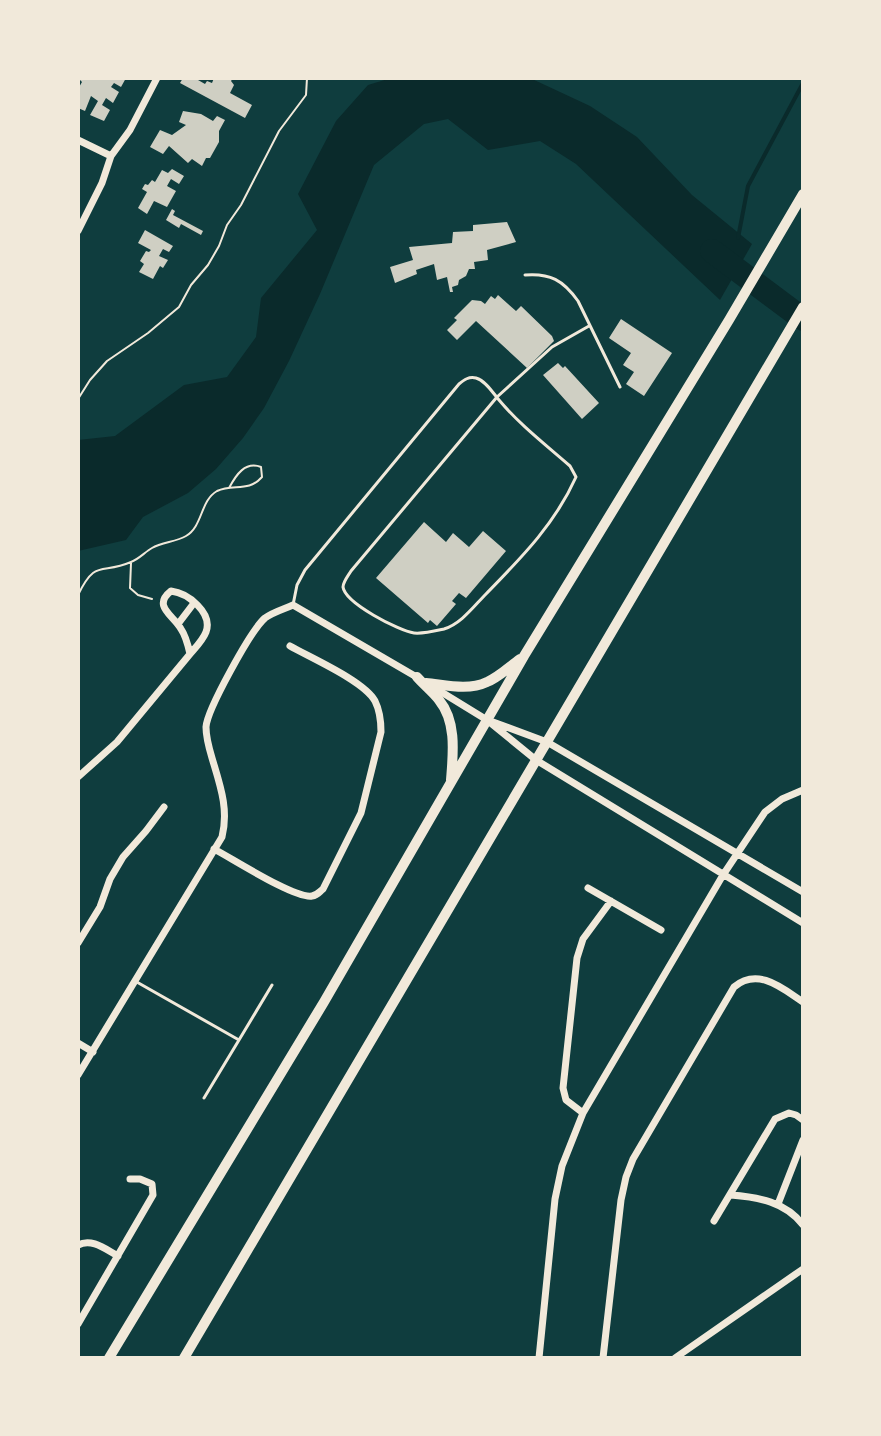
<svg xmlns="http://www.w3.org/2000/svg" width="881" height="1436" font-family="'PT Serif',serif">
  <rect width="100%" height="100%" fill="#0f3d3e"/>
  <path fill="#0a2a2b" d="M391 78H530L590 106 637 137 692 195 752 244 720 300 576 164 540 141 488 150 448 119 424 124 374 165 320 294 289 361 264 408 243 438 216 469 188 493 143 517 126 540 78 551V440L115 436 184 385 227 377 256 337 261 298 317 230 298 194 336 121 368 85Z"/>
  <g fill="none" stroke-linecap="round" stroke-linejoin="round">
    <path stroke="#0a2a2b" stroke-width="4" d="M738 238 748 186 803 83"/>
    <path stroke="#0a2a2b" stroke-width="24" d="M712 251 803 319"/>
  </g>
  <path fill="#cfcfc3" d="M78 78H126L121 87 114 83 111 87 119 92 113 103 106 98 102 105 110 110 104 121 90 115 98 101 91 96 85 111 78 108V89L82 82Z
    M183 78H199L198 80 205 84 207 81 212 83 214 78H233L231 81 234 85 230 93 252 105 245 118 180 83Z
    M183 111 201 114 213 121 217 116 225 120 219 131V142L210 158H206L202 166 192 159 188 163 169 146 163 154 150 147 160 130 172 135 186 125 179 122Z
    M172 169 184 176 179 184 171 179 167 186 176 191 167 207 154 201 147 214 138 208 147 192 142 189 145 184 148 185 152 180 155 182 162 170 168 173Z
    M172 209 175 211 173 215 203 231 201 235 181 224 179 228 166 220Z
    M507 222 516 242 487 250 488 260 474 262 475 269H469L466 276 459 280 458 285 452 287 453 292H450L447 277 437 280 434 264 416 270 417 274 395 283 390 267 413 260 409 247 452 243 453 232 473 231V225Z
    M145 230 173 246 169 252 163 249 159 256 168 260 163 268 160 266 153 279 139 272 144 264 140 261 146 251 149 252 151 250 138 243Z
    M498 295 516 311 521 306 552 336 554 341 527 368 476 321 457 340 447 330 457 320 454 318 472 300 481 301 485 304 491 296 495 299Z
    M621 319 672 353 644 396 626 384 634 372 623 365 631 353 609 338Z
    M558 363 563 368 565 366 599 403 582 419 543 375Z
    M424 522 446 542 453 533 469 547 483 531 506 551 466 598 459 593 452 601 456 604 437 626 430 620 428 623 376 578Z"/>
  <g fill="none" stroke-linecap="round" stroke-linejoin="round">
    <path stroke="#f1e9da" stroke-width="2" d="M78 399 90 380 107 361 148 333 179 307 191 285 208 265 219 246 227 225 241 205 279 131 306 95 307 78
      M131 563 130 588 138 595 152 599
      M78 595C96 558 101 575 131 562 139 559 145 552 152 548 162 542 176 542 186 536 203 526 200 501 217 491 233 483 248 493 262 477L261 467C245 461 236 475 229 488"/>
    <path stroke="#f1e9da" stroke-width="3" d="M525 275C550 273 563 280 578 301L620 387
      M293 605 297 585 305 570 459 384C464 380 469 376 476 378 486 381 493 393 499 400 520 425 546 445 570 466L576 477C555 524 521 558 486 594 474 606 461 624 444 629 435 631 423 634 414 633 399 631 345 603 343 587 343 582 348 576 351 571L497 397 552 347 589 326
      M135 981 239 1040 204 1098
      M239 1040 272 985"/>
    <path stroke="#f1e9da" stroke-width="7" d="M78 140 111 156
      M78 231 102 183 111 156 130 130 157 78
      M178 624 194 603
      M430 685 487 720 536 760 803 923
      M493 722 547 742 803 892
      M78 777 117 742 190 654C188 645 186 636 181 629 173 615 152 606 171 591 188 593 213 613 206 632 203 640 196 647 190 654
      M214 849C233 859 295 899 312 896 318 895 319 892 323 889L361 813 381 732C381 722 380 711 375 701 364 681 311 658 290 646
      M588 888 661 930
      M78 943 100 907 110 879 123 857 146 831 164 807
      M78 1043 93 1052
      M78 1075 222 837C229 809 220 785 212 758 209 748 206 738 206 727 207 710 251 630 265 618 273 612 284 609 293 605L420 679
      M583 1113 566 1100 563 1088 577 958 583 939 611 901
      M731 1195C758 1197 786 1202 803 1225
      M778 1204 803 1140
      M714 1221 775 1119 789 1113 796 1115 803 1120
      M78 1245C92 1238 105 1249 118 1256
      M78 1324 153 1195 152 1184 140 1179H130
      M539 1358 555 1199 562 1166 583 1113 723 875 765 812 782 799 803 790
      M603 1358 621 1200 626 1177 633 1159 734 987C758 967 782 988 803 1002
      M675 1358 803 1269"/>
    <path stroke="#f1e9da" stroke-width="10" d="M417 677C424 685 433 692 439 700 457 722 453 754 451 780
      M426 683C446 685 468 691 487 682 499 677 509 667 520 659
      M109 1358 324 1002 524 656 729 320 803 194
      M184 1358 803 307"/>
  </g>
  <rect width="881" height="1436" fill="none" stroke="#f1e9da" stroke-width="160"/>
</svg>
